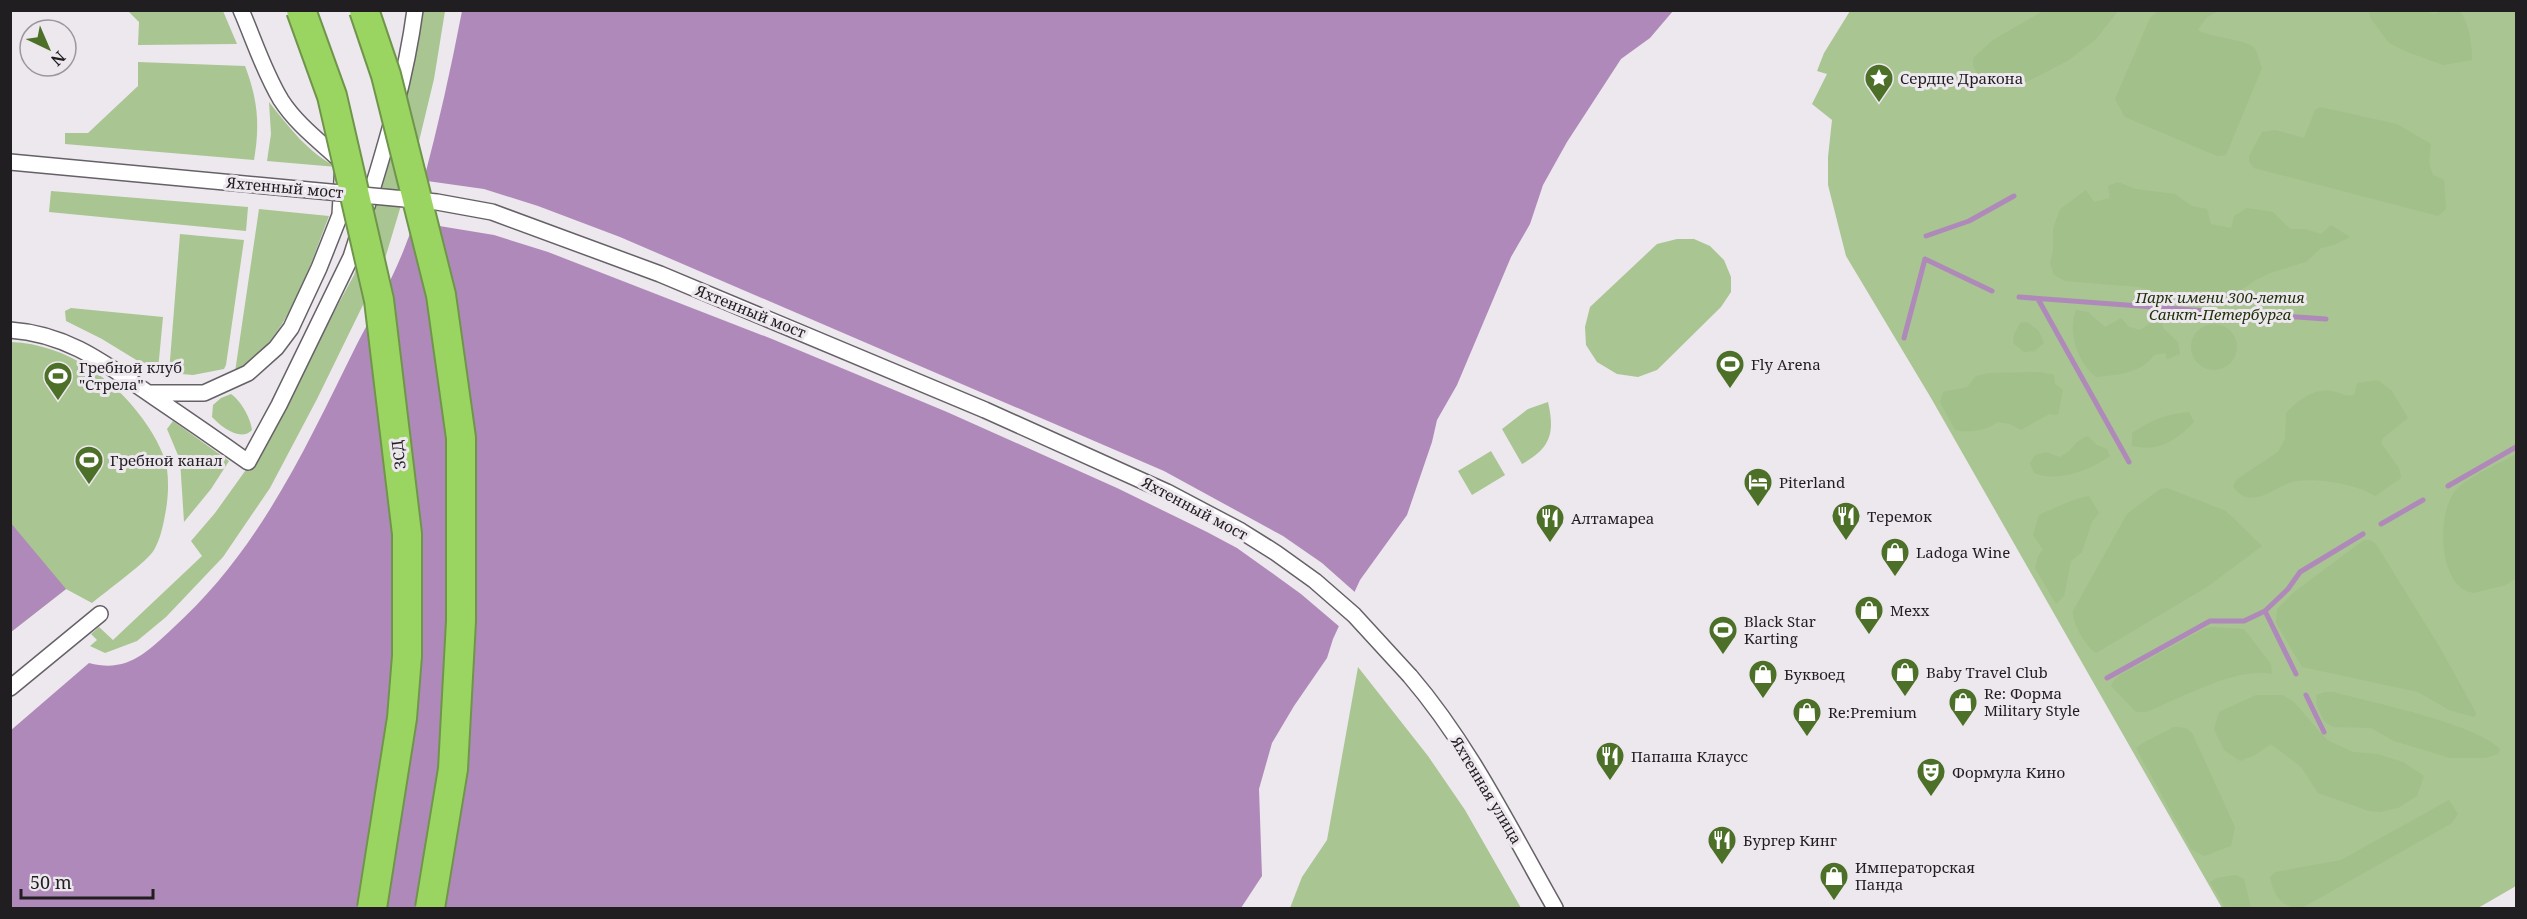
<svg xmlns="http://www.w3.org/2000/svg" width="2527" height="919" font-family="'Noto Serif',serif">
  <rect width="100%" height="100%" fill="#ede7ee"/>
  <path fill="#a9c592" d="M128 11H223L237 44 138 45 139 22Z
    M421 11H445L434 79 414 162 384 262 317 399 270 488 223 557 166 617 137 641 105 653 90 646 97 640 91 634 99 627 113 640 202 556 191 541 215 513 258 453 354 275 392 148Z
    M1850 11H2516V886L2478 908H2222L1931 398 1846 256 1828 185V157L1832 120 1812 104 1827 74 1817 71 1824 53Z
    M138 62 245 66C258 100 260 125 254 160L65 144V133H88L138 86Z
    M269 102C289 127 308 153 337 167L267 161 271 134Z
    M51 191 248 207 246 231 49 212Z
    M259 209 329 216C308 270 288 341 235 372Z
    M180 234 244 240 226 365 224 369 193 375 169 373Z
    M1677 239H1694L1710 246 1724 260 1731 277V292L1721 307 1657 370 1638 377 1617 374 1597 362 1586 345 1585 327 1590 307 1657 244Z
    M71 308 163 317 158 370 151 369 102 339 66 321 65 311Z
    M11 342C67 344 119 381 149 428 156 439 165 455 167 469 169 484 168 500 165 515 163 526 160 540 154 550 148 561 105 592 92 603L66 589 11 632Z
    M231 394C240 400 251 418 252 430 241 442 221 427 212 417L213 405 221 398Z
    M1548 402C1555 433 1551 448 1522 464L1502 429 1528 409Z
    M173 421 229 461 211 489 184 522 180 460 167 429Z
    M1491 451 1505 475 1472 495 1458 471Z
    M1358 667 1428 756 1465 810 1521 908H1290L1302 877 1327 840Z"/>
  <path fill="#a2c089" d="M2159 10 2218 11 2206 18 2198 30C2211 38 2250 39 2256 50 2258 55 2260 63 2262 68L2226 155 2217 156 2125 117 2115 99 2150 18Z
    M2043 11H2118L2096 39 2069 60 2015 88 1986 81 1978 75 1973 65V58L1993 40Z
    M2369 11H2424L2435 14 2440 11H2460C2469 24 2472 44 2472 60L2443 65 2405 51 2389 43 2371 19Z
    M2320 107 2397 124 2431 144 2429 163 2433 175 2444 180 2446 209 2438 216 2254 168 2249 162V156L2262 132 2275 130 2304 138 2315 110Z
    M2118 182 2136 189 2175 194 2192 206 2207 209 2211 224 2231 228 2234 216 2247 208 2273 212 2290 229H2306L2321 234 2331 225 2350 237 2334 245 2321 248 2306 262 2270 273 2254 281 2230 298 2215 301 2211 291 2163 293 2138 287 2065 281 2054 275 2050 263 2053 251V229L2060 209 2086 190 2094 202 2110 198 2108 186Z
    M2076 310 2088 312 2105 327 2121 318 2129 327 2140 330 2152 322 2161 319 2163 328 2178 342 2180 354 2167 359 2165 353 2154 355C2142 373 2117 375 2096 377 2078 363 2067 332 2076 310Z
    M2027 322 2039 331 2044 343 2035 351 2024 352 2013 343 2014 334 2020 323Z
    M2191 347a23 23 0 1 1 46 0a23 23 0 1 1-46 0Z
    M2040 372 2054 375 2055 384 2063 390 2058 415 2049 414 2021 430 2010 424 1997 422C1988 431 1968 433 1955 430L1940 402 1943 392 1967 387 1976 376 1989 373Z
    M2378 380 2392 391 2408 418 2383 438 2381 443 2399 468 2401 478 2375 496C2357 484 2318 478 2296 481 2276 484 2251 514 2233 486L2237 479 2278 452 2285 439 2286 413C2299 400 2315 386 2336 392 2344 394 2346 397 2354 395L2357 383Z
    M2189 412 2194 422C2176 441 2159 452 2132 446V433C2151 420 2166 414 2189 412Z
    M2088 436 2097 445 2107 449 2110 456C2090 470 2058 483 2034 473L2030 463 2035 455 2046 452 2059 457C2075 451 2071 442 2088 436Z
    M2516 454V578L2506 585 2473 593C2469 592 2463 590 2460 587 2438 568 2437 505 2460 486 2476 473 2499 464 2516 454Z
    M2167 488 2226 511 2262 546 2207 587 2096 653C2085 646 2072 623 2073 611L2127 514 2160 489Z
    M2089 496 2099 513 2092 522 2082 552 2071 561 2064 596 2056 604 2035 568 2038 556 2043 550 2033 535 2039 515C2055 508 2072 499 2089 496Z
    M2364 540H2370L2376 544 2439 646 2474 709 2476 714 2474 717 2449 710 2418 692 2302 667 2276 623 2277 609 2294 592Z
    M2212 627 2244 629 2271 664 2272 674C2238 666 2179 699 2146 712H2136L2111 686 2114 680 2120 675 2204 629Z
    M2325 692H2333C2373 703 2474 723 2500 749L2498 754 2485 758H2450L2394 741 2371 728 2333 727 2324 721 2317 706 2316 695Z
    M2256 695H2282L2294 702 2327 740 2353 752 2377 754 2403 762 2424 776 2417 796 2398 808 2380 812 2369 811 2318 793 2301 767 2271 744 2255 755 2240 761 2224 750 2214 729 2219 712Z
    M2174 727 2186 728 2192 733 2235 827 2231 846 2204 856 2191 849 2136 748 2141 744Z
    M2449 800 2458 814 2452 823 2302 908C2281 909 2274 895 2270 877L2275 872 2341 860Z
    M2236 875 2244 879 2251 908H2225L2210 882 2217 878Z"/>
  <path fill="#af89b9" d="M462 11H1673L1650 38 1621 59 1567 142 1543 185 1530 224 1511 257 1457 385 1437 420 1432 442 1407 515 1360 580 1333 639 1327 658 1294 706 1272 743 1259 789 1262 876 1241 908H11L10 731 89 663C127 673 146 653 172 629 259 551 305 449 356 346 373 313 393 279 406 244 414 225 417 203 423 183 438 126 451 69 462 11Z
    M10 522 66 589 11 632H10Z"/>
  <path fill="#ede7ee" d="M420 180 484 189 538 206 620 237 1164 471 1283 536 1322 563 1357 594 1341 628 1301 594 1265 568 1237 548 1207 532 1117 488 947 412 772 339 548 252 494 235 409 221Z"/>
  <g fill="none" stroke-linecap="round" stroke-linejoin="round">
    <path stroke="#af89b9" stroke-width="5" d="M1926 236 1969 221 2014 196
      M2019 297 2247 314
      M2038 299 2129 462
      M2254 314 2326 319
      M1904 338 1925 259 1992 291
      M2448 486 2516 447
      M2381 524 2423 500
      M2265 611 2296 674
      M2107 678 2210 621H2244L2265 611 2288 589 2300 572 2363 534
      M2306 695 2324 732"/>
    <g stroke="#666167" stroke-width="18">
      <path id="street" d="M367 206C387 142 406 77 415 10
        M10 330C69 334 107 365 154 397 185 418 217 440 248 462L279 405 351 257 359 232
        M149 393H204L248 373 276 348 291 328 319 268 340 215 343 163C322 143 297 125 281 100 264 72 254 40 241 10
        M1410 676C1470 746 1510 829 1555 908
        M10 688 100 614"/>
    </g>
    <use href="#street" stroke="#fff" stroke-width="15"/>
    <g stroke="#666167" stroke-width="18" stroke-linecap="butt">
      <path id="street-bridge" d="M10 162 437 202 492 212 660 274 985 410 1167 492 1241 531 1276 553 1315 581 1354 615 1410 676"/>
    </g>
    <g stroke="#6f954a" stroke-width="32" stroke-linecap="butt">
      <path id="highway-bridge" d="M301 10 332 96 379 300 407 534V656L402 718 372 908
        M364 10 386 75 441 295 461 438V621L453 769 430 908"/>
    </g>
    <use href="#street-bridge" stroke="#fff" stroke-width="15"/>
    <use href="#highway-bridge" stroke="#9ad561" stroke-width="28"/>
  </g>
  <defs>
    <g id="sight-pin" transform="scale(1.5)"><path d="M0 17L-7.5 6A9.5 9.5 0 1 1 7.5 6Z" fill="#4d7029" stroke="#ede7ee"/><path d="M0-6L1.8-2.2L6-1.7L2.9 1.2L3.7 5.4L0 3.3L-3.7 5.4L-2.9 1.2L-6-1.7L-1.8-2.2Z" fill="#fff"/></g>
    <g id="stadium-pin" transform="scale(1.5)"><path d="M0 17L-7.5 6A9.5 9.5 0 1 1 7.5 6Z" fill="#4d7029" stroke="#ede7ee"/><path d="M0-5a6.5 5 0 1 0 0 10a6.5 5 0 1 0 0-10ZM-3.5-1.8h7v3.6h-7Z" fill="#fff"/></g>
    <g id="hotel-pin" transform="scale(1.5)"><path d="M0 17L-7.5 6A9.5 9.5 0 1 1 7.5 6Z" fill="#4d7029" stroke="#ede7ee"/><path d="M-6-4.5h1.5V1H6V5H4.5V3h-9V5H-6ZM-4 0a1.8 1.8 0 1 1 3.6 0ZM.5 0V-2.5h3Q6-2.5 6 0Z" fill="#fff"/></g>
    <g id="restaurant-pin" transform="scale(1.5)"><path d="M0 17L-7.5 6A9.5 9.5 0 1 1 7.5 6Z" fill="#4d7029" stroke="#ede7ee"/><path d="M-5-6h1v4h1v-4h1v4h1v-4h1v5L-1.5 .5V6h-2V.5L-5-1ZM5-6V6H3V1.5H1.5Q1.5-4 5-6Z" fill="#fff"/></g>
    <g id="shop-pin" transform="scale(1.5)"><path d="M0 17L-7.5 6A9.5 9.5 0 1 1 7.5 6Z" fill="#4d7029" stroke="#ede7ee"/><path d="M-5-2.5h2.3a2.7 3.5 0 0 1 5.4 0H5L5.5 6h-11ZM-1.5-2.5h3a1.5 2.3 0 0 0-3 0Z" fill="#fff"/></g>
    <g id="theatre-pin" transform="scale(1.5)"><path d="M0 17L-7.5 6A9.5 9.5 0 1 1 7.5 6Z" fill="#4d7029" stroke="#ede7ee"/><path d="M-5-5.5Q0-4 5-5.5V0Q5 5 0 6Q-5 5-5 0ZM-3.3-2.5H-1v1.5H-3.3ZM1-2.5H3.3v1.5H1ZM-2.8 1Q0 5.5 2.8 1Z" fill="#fff"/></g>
  </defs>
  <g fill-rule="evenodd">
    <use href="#sight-pin" x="1879" y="78"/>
    <use href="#stadium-pin" x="1730" y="364"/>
    <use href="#stadium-pin" x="58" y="376"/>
    <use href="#stadium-pin" x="89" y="460"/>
    <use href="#hotel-pin" x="1758" y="482"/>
    <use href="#restaurant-pin" x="1846" y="516"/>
    <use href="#restaurant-pin" x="1550" y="518"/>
    <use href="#shop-pin" x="1895" y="552"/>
    <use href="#shop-pin" x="1869" y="610"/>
    <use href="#stadium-pin" x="1723" y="630"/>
    <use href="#shop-pin" x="1905" y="672"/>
    <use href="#shop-pin" x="1763" y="674"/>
    <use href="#shop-pin" x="1963" y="702"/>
    <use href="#shop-pin" x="1807" y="712"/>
    <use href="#restaurant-pin" x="1610" y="756"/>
    <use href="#theatre-pin" x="1931" y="772"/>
    <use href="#restaurant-pin" x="1722" y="840"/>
    <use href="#shop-pin" x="1834" y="876"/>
  </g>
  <g text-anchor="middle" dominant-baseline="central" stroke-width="6" stroke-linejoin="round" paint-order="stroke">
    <g font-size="15" fill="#201e20" stroke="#ede7ee" text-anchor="start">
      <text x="1900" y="78">Сердце Дракона</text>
      <text x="1751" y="364">Fly Arena</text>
      <text x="79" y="367">Гребной клуб<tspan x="79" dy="17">"Стрела"</tspan></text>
      <text x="110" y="460">Гребной канал</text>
      <text x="1779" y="482">Piterland</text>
      <text x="1867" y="516">Теремок</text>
      <text x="1571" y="518">Алтамареа</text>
      <text x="1916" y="552">Ladoga Wine</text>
      <text x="1890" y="610">Mexx</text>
      <text x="1744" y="621">Black Star<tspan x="1744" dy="17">Karting</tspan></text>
      <text x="1926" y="672">Baby Travel Club</text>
      <text x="1784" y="674">Буквоед</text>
      <text x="1984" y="693">Re: Форма<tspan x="1984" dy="17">Military Style</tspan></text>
      <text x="1828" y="712">Re:Premium</text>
      <text x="1631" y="756">Папаша Клаусс</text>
      <text x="1952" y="772">Формула Кино</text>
      <text x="1743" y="840">Бургер Кинг</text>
      <text x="1855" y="867">Императорская<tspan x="1855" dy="17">Панда</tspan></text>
    </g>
    <g font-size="15" fill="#201e20" stroke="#ede7ee">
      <text transform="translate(285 187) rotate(5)">Яхтенный мост</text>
      <text transform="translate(751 311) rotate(22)">Яхтенный мост</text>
      <text transform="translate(398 455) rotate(-97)">ЗСД</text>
      <text transform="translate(1195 508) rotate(28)">Яхтенный мост</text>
      <text transform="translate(1487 790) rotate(59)">Яхтенная улица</text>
    </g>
    <g font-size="15" font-style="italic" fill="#1d3008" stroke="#ede7ee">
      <text x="2220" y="297">Парк имени 300-летия<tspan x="2220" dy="17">Санкт-Петербурга</tspan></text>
    </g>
  </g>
  <rect width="2527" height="919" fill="none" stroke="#201e20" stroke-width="24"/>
  <g transform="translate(48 48) rotate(136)"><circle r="28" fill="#ede7ee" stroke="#9b979c" stroke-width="1.5"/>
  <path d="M0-4.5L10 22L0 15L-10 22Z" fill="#4d7029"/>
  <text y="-9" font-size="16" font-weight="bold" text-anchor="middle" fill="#201e20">N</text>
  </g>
  <path d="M21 889v9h132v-9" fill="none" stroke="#201e20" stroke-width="3"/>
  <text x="30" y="889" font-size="18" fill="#201e20" stroke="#ede7ee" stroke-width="4.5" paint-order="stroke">50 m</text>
</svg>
